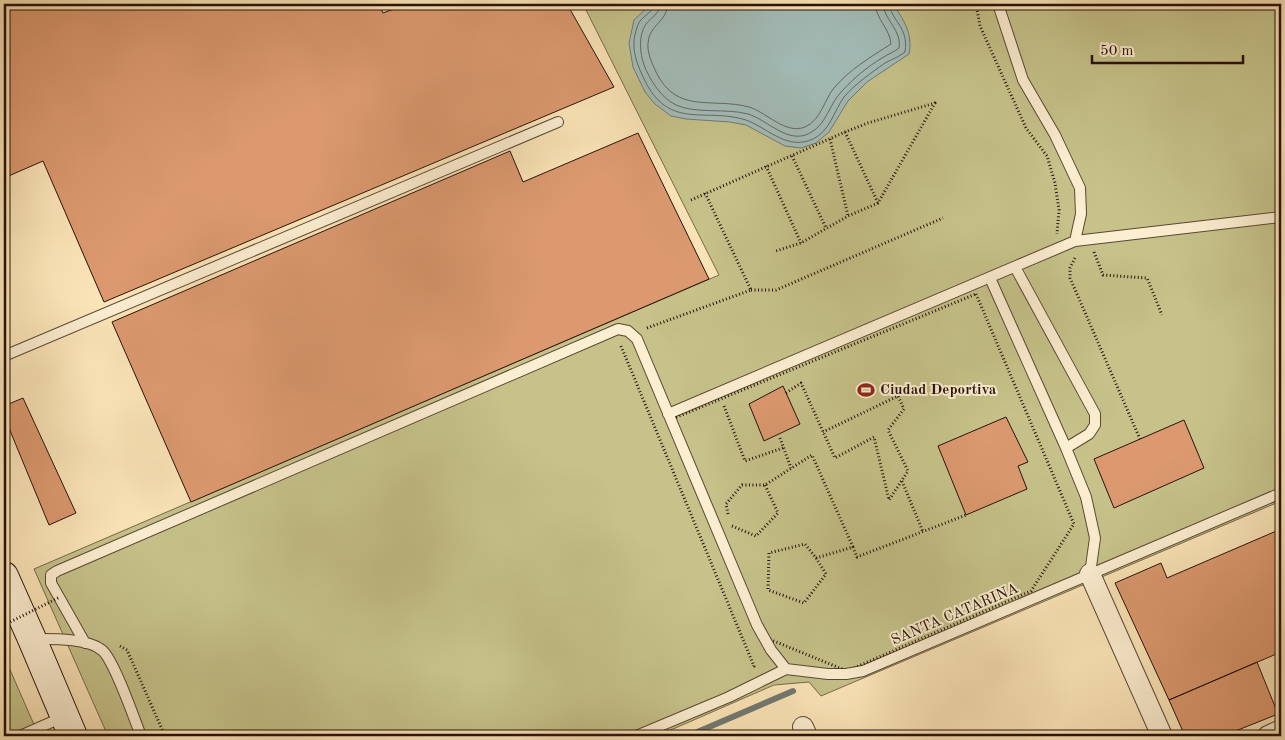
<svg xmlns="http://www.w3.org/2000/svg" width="1285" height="740" font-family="'Old Standard TT',serif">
  <rect width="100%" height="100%" fill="#fbe5b8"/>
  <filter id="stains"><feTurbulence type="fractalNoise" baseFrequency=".004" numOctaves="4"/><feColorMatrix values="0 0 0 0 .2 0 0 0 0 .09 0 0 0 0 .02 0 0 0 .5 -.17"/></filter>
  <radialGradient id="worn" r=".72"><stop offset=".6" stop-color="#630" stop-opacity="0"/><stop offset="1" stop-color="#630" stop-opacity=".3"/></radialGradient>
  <path fill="#c6c28a" stroke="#766a4a" d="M583 4H1281V501L821 696 809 682 774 685 657 736H108L34 569 719 275Z
    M4 656 39 736H4Z"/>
  <path fill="#a3bdb9" stroke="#717973" d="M651 4H893C904 20 913 34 909 54L867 82 848 101 829 132 816 143 801 148 785 146 746 125 730 122 686 119 671 116 655 104 645 92 633 67 629 43 634 20Z"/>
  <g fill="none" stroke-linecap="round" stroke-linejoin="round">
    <path stroke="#646862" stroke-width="1" d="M654 4C653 12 645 15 640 21 637 25 634 37 634 42 633 55 639 68 644 79 669 131 704 107 746 120 768 128 787 151 813 139 830 131 834 111 844 97 855 84 871 73 885 63 892 59 899 57 905 52 909 27 892 22 889 4
      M660 4C660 14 651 17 646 24 638 35 640 54 644 65 650 80 661 98 676 105 695 114 726 108 748 114 768 120 788 145 810 133 827 124 829 104 842 91 854 78 867 67 882 58 888 54 894 52 899 48 902 30 884 20 883 4
      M668 4C667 22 649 25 648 43 647 53 652 63 656 72 677 115 712 97 749 107 766 112 786 135 805 127 821 120 824 100 834 88 850 69 871 57 891 44 890 29 876 19 875 4"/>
    <path stroke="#717973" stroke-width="6" d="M688 736 793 691"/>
  </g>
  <path fill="#dc996f" stroke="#26120a" d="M19 4H379L383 13 407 4H567L614 87 104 302 43 161 4 178V10Z
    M638 133 709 279 191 502 112 322 510 151 523 182Z
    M783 386 800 424 764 441 749 404Z
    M23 398 76 513 49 525 4 416V406Z
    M1006 417 1028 462 1018 466 1027 489 966 515 938 446Z
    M1184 420 1204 468 1114 508 1094 459Z
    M1281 529V652L1169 700 1115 583 1161 563 1167 578Z
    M1257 662 1278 714 1223 736H1185L1169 700Z"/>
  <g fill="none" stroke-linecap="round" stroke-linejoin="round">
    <g stroke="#5b4736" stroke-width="12">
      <path id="lane" d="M998 4 1023 80 1055 135 1080 188 1081 214 1075 241
        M1015 267 1095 414V425L1089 434 1066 448
        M990 278 1066 448 1086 497 1095 538 1090 574
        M4 356 558 122
        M668 414 1075 241 1281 217
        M35 639C52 639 89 638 103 651 115 663 134 718 141 736
        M85 643 51 583V575L57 571 618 329 628 331 637 339 757 625 771 650 786 669
        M20 736 63 717
        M636 736 729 697 786 669 828 674H846L863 671 1281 493"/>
    </g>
    <g stroke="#5b4736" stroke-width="22">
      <path id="street" d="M1090 574 1162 736
        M803 727 807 736
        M1268 736 1281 730"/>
    </g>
    <g stroke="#26120a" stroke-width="30">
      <path id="secondary" d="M4 576 32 639 73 736"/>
    </g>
    <path stroke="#26120a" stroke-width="3" stroke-dasharray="1 2.5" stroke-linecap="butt" d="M976 4 980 26 1026 128 1047 156 1055 183 1059 210 1057 234
      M845 132 878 203
      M830 139 848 216
      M792 156 826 228
      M766 166 801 243
      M691 200 845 132 868 123 935 103 878 203 848 216 801 243 776 251
      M1094 252 1103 275 1147 278 1162 315
      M1075 258 1070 268V278L1140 439
      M751 290H776L943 218
      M976 294 1074 524 1031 591 847 671 764 637 672 419Z
      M647 328 751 290 705 193
      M621 346 754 666 752 668
      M786 393 801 383 835 458 874 437 889 500 908 471 888 430 904 409 898 396 823 432
      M724 406 745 461 783 448
      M780 438 791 468
      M902 481 923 532
      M728 514 726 504 742 485H765L812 455 853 547
      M732 526 756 536 778 513 765 485
      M816 558 826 574 804 603 768 590 769 553 805 544 816 558 853 547 857 557 966 515
      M120 646 127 650 165 736
      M613 736 622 733"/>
    <use href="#lane" stroke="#fceed1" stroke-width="10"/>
    <use href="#street" stroke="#fceed1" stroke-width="20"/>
    <use href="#secondary" stroke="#fceed1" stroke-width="28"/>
    <path stroke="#26120a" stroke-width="3" stroke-dasharray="1 2.5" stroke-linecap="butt" d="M4 625 60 597"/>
  </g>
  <defs>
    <g id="stadium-bare" transform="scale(1.35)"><path d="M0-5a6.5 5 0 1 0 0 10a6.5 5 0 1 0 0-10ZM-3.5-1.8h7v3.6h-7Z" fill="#8f2418" stroke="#fceed1" stroke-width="2.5" paint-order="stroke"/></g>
  </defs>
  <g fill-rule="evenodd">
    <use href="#stadium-bare" x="866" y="390"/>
  </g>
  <g text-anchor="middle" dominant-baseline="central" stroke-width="4" stroke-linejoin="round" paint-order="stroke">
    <g font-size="15" font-weight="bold" fill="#26120a" stroke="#fceed1" text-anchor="start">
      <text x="880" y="390">Ciudad Deportiva</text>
    </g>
    <g font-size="15" fill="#26120a" stroke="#fceed1">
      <text transform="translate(955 615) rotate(-23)">SANTA CATARINA</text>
    </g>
  </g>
  <rect width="1285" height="740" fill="none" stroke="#fbe5b8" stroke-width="20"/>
  <rect x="5" y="5" width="1275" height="730" fill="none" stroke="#26120a" stroke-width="2.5"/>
  <rect x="10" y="10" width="1265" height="720" fill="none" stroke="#26120a"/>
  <path d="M1092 55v8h151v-8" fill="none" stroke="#26120a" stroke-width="2.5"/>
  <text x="1100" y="55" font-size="15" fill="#26120a" stroke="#fceed1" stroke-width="4" paint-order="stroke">50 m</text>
  <rect width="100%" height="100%" filter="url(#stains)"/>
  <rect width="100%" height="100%" fill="url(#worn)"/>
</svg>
